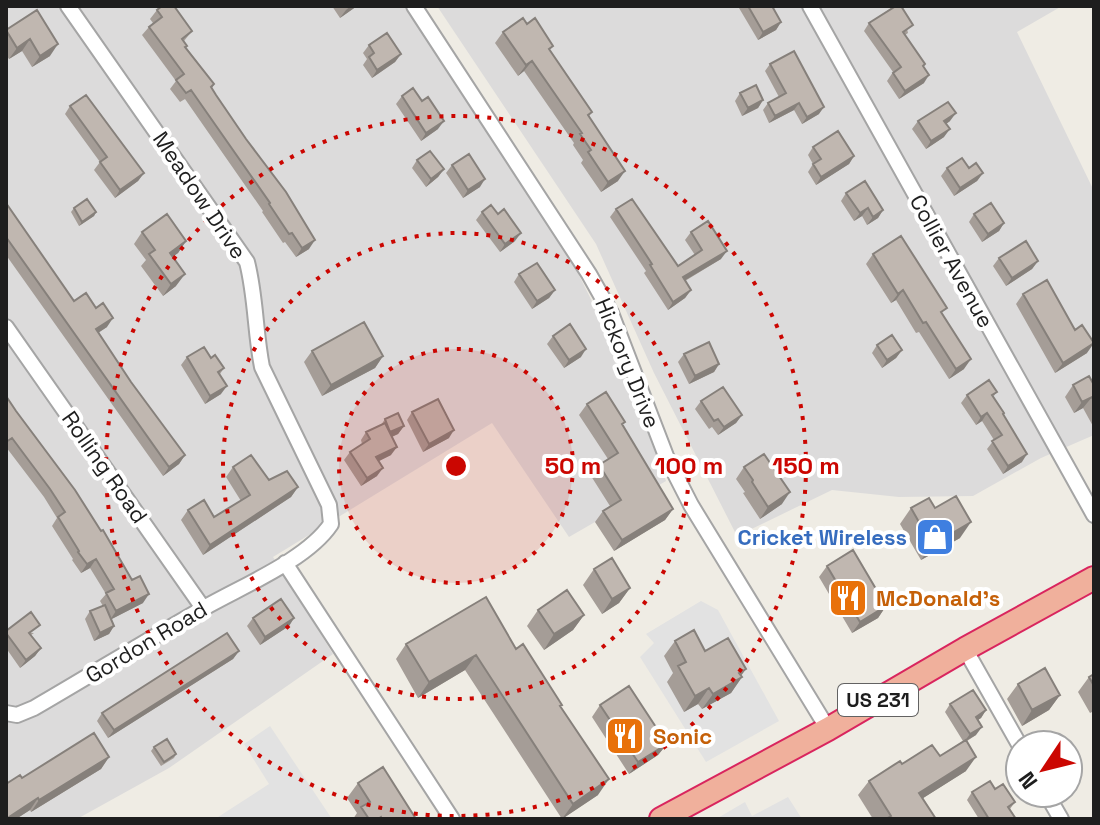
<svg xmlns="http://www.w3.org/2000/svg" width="1100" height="825" font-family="'Space Grotesk',sans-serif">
  <rect width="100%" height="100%" fill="#efece4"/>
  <path fill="#dcdbdb" d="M6 6H404L572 261 620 358 666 481 569 537 492 423 273 557 333 654 169 768 77 819H6Z
    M437 6H1062L1017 32 1094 191V435L1041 458 973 496 899 497 832 490 737 536 654 373 596 244Z"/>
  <path fill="#e2e2e2" d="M701 601 718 610 779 721 706 762 640 657 654 643 646 634Z
    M270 726 332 819H215L269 784 244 744Z
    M788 797 802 819H716L745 802 752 816Z"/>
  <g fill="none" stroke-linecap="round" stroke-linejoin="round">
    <g stroke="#a5a5a5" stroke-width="18">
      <path id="minor" d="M414 6 589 274 611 313 666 456 691 505 828 729
        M810 6 1094 515
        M6 327 203 608
        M285 563 452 819
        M965 649 1020 746
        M6 713 17 715 34 708C91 675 147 640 204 608 242 586 307 560 331 524L329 505 262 367C255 332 256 297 247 262L68 6
        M1046 793 1061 819"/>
    </g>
    <g stroke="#d9255e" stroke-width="26">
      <path id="trunk" d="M661 819 828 729 965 649 1094 578"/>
    </g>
    <use href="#minor" stroke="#fff" stroke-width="14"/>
    <use href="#trunk" stroke="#f0b09c" stroke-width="22"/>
  </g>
  <path fill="#a59d97" d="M332 6H357L340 18Z
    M740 6H772L781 22 776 30 758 40 739 8Z
    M894 6H905L902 8 908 33 905 35 924 66V83L899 99 887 81 893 72 864 31 869 23Z
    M37 10 50 56 32 67 22 51 9 59 6 55V30Z
    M157 10 192 31 184 41 186 47 214 84 212 88 309 249 296 257 285 242 283 243 262 212 263 211 185 99 180 102 170 89 176 81 142 35 149 27 153 23 150 19Z
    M527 24 550 50 592 112 589 116 618 181 601 192 581 163 583 160 573 145 574 143 524 71 518 76 495 43 503 32Z
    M369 45 401 54 395 62 372 78 363 65 367 59 363 53Z
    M770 64 819 114 802 124 794 110 769 123 763 110 768 103 779 97 765 71Z
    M740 93 763 100 758 108 742 116 735 101Z
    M402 96 422 101 438 129 421 141 396 104Z
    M70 106 144 173 138 181 115 198 94 170 100 162 65 114Z
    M918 121H950L946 124 944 137 926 149 912 129Z
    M813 147 854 156 849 164 816 185 808 172 813 164 808 155Z
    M417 160 444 169 438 177 426 187 412 168Z
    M452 165 480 187 463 198 446 173Z
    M947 168H969L983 173 977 181 954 196 941 176Z
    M846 193 883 210 878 218 867 225 862 216 854 221 841 201Z
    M6 203 74 301 107 327 98 333 131 382 185 455 179 464 163 476 6 255Z
    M74 208 96 212 94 216 79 226 71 212Z
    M616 209 678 266 695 255 685 240 691 232 721 259 685 281 691 290 685 298 668 310 644 273 646 271 610 217Z
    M482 212 498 214 515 241 500 252 476 220Z
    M974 214 1004 223 999 231 982 242 969 222Z
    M142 232 186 241 178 253 172 257 176 286 163 296 141 266 146 260 134 244Z
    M873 254 943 314 964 369 949 379 919 332 916 333 896 300 891 303 866 264Z
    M999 258 1038 261 1032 269 1006 286 993 266Z
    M519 274 555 290 549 298 532 309 514 282Z
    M1023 294 1087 353 1055 373 1016 304Z
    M553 336 581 357 564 368 547 344Z
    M877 345 902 350 896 358 882 368 872 353Z
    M312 351 383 356 375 368 322 396 304 362Z
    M684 354 719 364 714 372 689 384 678 362Z
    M187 357 211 358 224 368 220 374 221 394 205 404 181 365Z
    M1073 385H1094V428L1083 408 1074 413 1065 397Z
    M997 392 993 397 1003 415 1022 462 1003 474 987 449 994 440 982 421 976 425 961 403 967 395Z
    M6 396 143 603 111 619 114 626 109 634 94 641 85 619 90 611 103 606 100 601 106 594 90 568 81 573 72 560 73 559 52 526 57 518 44 497 6 447Z
    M701 401 742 415 736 423 718 435 712 427 709 429 695 409Z
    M587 404 623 426 673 509 665 520 614 551 595 522 603 511 610 506 591 476 599 465 608 459 579 415Z
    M412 412 449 438 423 452 407 420Z
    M385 419 404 426 398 434 392 437 391 455 379 461 377 476 361 486 344 460 350 452 362 444 361 440 366 432 381 425Z
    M233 467 269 480 298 487 291 497 203 555 181 520 188 510 214 517 241 501 226 477Z
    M744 467 782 504 760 519 743 493 745 492 736 479Z
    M911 508H935L960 538 921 560 900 524Z
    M827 566 886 606 878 618 852 633 819 577Z
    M594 569 630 588 619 603 602 614 583 585Z
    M538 610 584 615 573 630 544 650 527 626Z
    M253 618H294L289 626 260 645 247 626Z
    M6 631 34 633 31 635 41 648 35 656 20 668 6 648Z
    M675 641 705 651 746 669 741 676 742 677 731 693 702 709 698 704 684 712 667 682 673 673 664 656Z
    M406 644 516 649 560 707 598 795 562 819 465 670 418 698 396 659Z
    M239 651 233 659 108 738 97 721 102 713Z
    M1094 674V711L1090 713 1078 692 1089 677Z
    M1018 684 1060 695 1049 710 1022 726 1007 699Z
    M950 704 986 710 981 718 978 720 976 735 967 741 966 771 923 798 936 819H873L858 795 869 781 902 764 940 756 963 741 945 712Z
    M600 705 667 744 658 755 629 774 592 717Z
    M154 747 176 754 174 758 161 766 151 751Z
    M109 757 101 769 31 812 30 810 16 819H6L22 778Z
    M358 783 416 819H353L357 813 347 798Z
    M995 789 1015 802 1010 809 1016 819H979L967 800 972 792Z"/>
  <path fill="#86807b" d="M351 6H357L340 18 346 10Z
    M781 22 776 30 758 40 763 32Z
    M30 39 22 51 9 59 17 48Z
    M58 44 50 56 32 67 40 56Z
    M401 54 395 62 372 78 377 70Z
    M532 61 524 71 518 76 526 65Z
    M929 75 924 83 899 99 905 91Z
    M763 100 758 108 742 116 748 108Z
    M799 103 794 110 769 123 775 116Z
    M824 107 819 114 802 124 807 117Z
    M956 113 950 121 939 129 944 121Z
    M444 121 438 129 421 141 426 133Z
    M950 129 944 137 926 149 931 141Z
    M854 156 849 164 816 185 821 177Z
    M444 169 438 177 426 187 431 179Z
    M625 171 618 181 601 192 608 182Z
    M144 173 138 181 115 198 120 190Z
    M983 173 977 181 954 196 960 188Z
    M485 179 480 187 463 198 468 190Z
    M868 208 862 216 854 221 860 213Z
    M883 210 878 218 867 225 873 217Z
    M96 212 94 216 79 226 82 222Z
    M1004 223 999 231 982 242 988 234Z
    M521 233 515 241 500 252 505 244Z
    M315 240 309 249 296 257 302 248Z
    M186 241 178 253 161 265 170 253Z
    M727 251 721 259 677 285 683 277Z
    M1038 261 1032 269 1006 286 1012 278Z
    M185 274 176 286 163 296 171 284Z
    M555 290 549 298 532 309 537 301Z
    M691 290 685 298 668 310 673 302Z
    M903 290 896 300 891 303 898 294Z
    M113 318 107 327 90 338 96 329Z
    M1094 343 1087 353 1055 373 1063 363Z
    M586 349 581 357 564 368 569 360Z
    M902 350 896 358 882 368 887 360Z
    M383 356 375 368 322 396 331 385Z
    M971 359 964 369 949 379 956 369Z
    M719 364 714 372 689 384 695 376Z
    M227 386 221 394 205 404 210 396Z
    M1092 397 1083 408 1074 413 1082 402Z
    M987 413 982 421 976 425 981 417Z
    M742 415 736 423 718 435 724 427Z
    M404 426 398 434 384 440 390 432Z
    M454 430 449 438 423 452 429 444Z
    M397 447 391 455 371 465 376 457Z
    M1027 454 1022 462 1003 474 1008 466Z
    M185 455 179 464 163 476 169 467Z
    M383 468 377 476 361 486 367 478Z
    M298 487 291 497 203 555 210 545Z
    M790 492 782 504 760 519 768 507Z
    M673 509 665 520 614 551 622 540Z
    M971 522 960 538 921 560 932 545Z
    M96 559 90 568 81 573 87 564Z
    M630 588 619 603 602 614 612 599Z
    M149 594 143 603 110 620 116 611Z
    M886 606 878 618 852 633 860 622Z
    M584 615 573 630 544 650 554 634Z
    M294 618 289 626 260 645 265 637Z
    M114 626 109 634 94 641 100 633Z
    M41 648 35 656 20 668 26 660Z
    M239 651 233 659 108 738 114 730Z
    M476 655 465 670 418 698 429 682Z
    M746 669 738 679 742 677 731 693 702 709 713 694Z
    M709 688 698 704 684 712 695 696Z
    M1060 695 1049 710 1022 726 1032 710Z
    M986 710 981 718 970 725 976 717Z
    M982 727 976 735 964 742 970 734Z
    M667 744 658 755 629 774 638 762Z
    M109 757 101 769 31 812 39 800Z
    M976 757 966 771 909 807 919 793Z
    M609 779 598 795 562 819 573 804Z
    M38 798 30 810 16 819H6Z"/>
  <path fill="#c0b7b0" stroke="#86807b" stroke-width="2" d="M162 6H174L192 31 182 39 187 46 185 47 214 84 211 87 216 95 246 139 286 192 315 240 302 248 292 233 289 234 269 204 270 203 191 90 186 93 176 80 184 74 149 27 162 17 157 10Z
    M748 6H772L781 22 763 32Z
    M896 6H901L913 25 903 32 925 64 923 66 929 75 905 91 893 73 901 67 869 23Z
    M37 10 58 44 40 56 30 39 17 48 6 30Z
    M523 18 527 24 535 18 553 46 549 49 592 112 588 115 625 171 608 182 588 152 591 150 580 134 582 133 532 61 526 65 503 32Z
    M387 33 401 54 377 70 369 57 374 53 369 45Z
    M794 51 824 107 807 117 799 103 775 116 768 103 786 93 770 64Z
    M756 85 763 100 748 108 740 93Z
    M413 88 422 101 428 97 444 121 426 133 402 96Z
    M86 95 144 173 120 190 100 162 107 157 70 106Z
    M948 102 956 113 944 121 950 129 931 141 918 121Z
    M838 131 854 156 821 177 813 164 821 159 813 147Z
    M430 151 444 169 431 179 417 160Z
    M469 154 485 179 468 190 452 165Z
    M962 158 969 168 976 163 983 173 960 188 947 168Z
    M865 181 883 210 873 217 868 208 860 213 846 193Z
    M87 199 96 212 82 222 74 208Z
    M632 199 678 266 702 250 691 232 708 221 727 251 683 277 691 290 673 302 650 265 652 264 616 209Z
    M6 203 74 301 86 293 96 308 103 303 113 318 96 329 131 382 185 455 169 467 6 237Z
    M991 203 1004 223 988 234 974 214Z
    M491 205 498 214 504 209 521 233 505 244 482 212Z
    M167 214 186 241 170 253 185 274 171 284 149 254 155 250 142 232Z
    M901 236 947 308 941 312 971 359 956 369 926 322 923 323 903 290 898 294 873 254Z
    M1026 241 1038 261 1012 278 999 258Z
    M537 263 555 290 537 301 519 274Z
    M1047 280 1075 330 1082 325 1094 343 1063 363 1023 294Z
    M364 322 383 356 331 385 312 351Z
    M570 324 586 349 569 360 553 336Z
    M892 335 902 350 887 360 877 345Z
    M709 342 719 364 695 376 684 354Z
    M204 347 211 358 215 355 224 368 218 372 227 386 210 396 187 357Z
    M1089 376 1094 385V401L1092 397 1082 402 1073 385Z
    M989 380 997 392 992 395 1004 413 1003 414 1027 454 1008 466 992 441 1002 435 987 413 981 417 967 395Z
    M723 387 742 415 724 427 718 419 714 421 701 401Z
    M606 392 625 422 622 424 673 509 622 540 603 511 621 500 599 465 618 453 587 404Z
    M6 396 16 411 75 490 101 531 103 530 132 580 140 576 149 594 116 611 106 593 114 589 96 559 87 564 78 552 79 551 58 517 65 512 50 489 12 438 6 442Z
    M438 399 454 430 429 444 412 412Z
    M398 413 404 426 390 432 385 419Z
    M385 423 397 447 376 457 383 468 367 478 350 452 370 439 366 432Z
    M764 454 790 492 768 507 752 482 753 480 744 467Z
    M251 455 269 480 287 471 298 487 210 545 188 510 204 500 214 517 250 495 233 467Z
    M956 496 971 522 932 545 911 508 929 498 935 508Z
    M853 550 886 606 860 622 827 566Z
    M612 558 630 588 612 599 594 569Z
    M567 590 584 615 554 634 538 610Z
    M486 597 516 649 523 644 562 705 560 706 609 779 573 804 476 655 429 682 406 644Z
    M281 599 294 618 265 637 253 618Z
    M105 605 114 626 100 633 90 611Z
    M31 612 40 625 29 633 41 648 26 660 6 633V631Z
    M694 630 705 651 728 638 746 669 739 673 742 677 713 694 709 688 695 696 678 666 686 662 675 641Z
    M227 633 239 651 114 730 102 713Z
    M1045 668 1060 695 1032 710 1018 684Z
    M1094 674V686L1089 677Z
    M629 686 667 744 638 762 600 705Z
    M973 690 986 710 976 717 982 727 970 734 950 704Z
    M94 733 109 757 39 800 38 798 6 819V784L20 775 22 778Z
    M167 739 176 754 164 762 154 747Z
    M966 740 976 757 919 793 936 819H886L891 816 869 781 900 761 902 764 932 745 940 756Z
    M383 767 416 819H382L381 817 378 819H369L361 807 370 802 358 783Z
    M990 781 995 789 1003 784 1015 802 1008 807 1016 819H989L972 792Z"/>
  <circle cx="456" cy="466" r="117" fill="#cb0601" fill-opacity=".12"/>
  <g fill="none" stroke="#cb0601" stroke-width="4" stroke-dasharray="4 8">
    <circle cx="456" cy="466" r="117"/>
    <circle cx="456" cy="466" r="233"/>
    <circle cx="456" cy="466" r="350"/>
  </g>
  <defs>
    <g id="shop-square" transform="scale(2)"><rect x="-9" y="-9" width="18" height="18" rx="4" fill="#3f7fe0" stroke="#fff"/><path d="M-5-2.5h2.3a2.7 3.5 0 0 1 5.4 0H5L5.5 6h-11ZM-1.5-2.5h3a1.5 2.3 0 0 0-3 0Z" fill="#fff"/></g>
    <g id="restaurant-square" transform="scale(2)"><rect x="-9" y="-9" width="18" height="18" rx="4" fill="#e8710a" stroke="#fff"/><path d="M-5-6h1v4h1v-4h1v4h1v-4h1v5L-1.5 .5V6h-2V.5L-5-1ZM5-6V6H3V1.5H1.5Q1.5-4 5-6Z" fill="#fff"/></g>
  </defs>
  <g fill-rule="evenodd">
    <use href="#shop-square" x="935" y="537"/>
    <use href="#restaurant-square" x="848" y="598"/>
    <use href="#restaurant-square" x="625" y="736"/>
  </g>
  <g text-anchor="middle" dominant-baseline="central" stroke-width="8" stroke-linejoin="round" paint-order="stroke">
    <rect fill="#fff" stroke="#626262" stroke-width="2" x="838" y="684" width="80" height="32" rx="6"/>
    <g font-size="20" font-weight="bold" fill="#1e1e1e">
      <text x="878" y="700">US 231</text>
    </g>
    <g font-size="22" fill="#1e1e1e" stroke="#fff">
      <text transform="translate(200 195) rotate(56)">Meadow Drive</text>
      <text transform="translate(952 261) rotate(61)">Collier Avenue</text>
      <text transform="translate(628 363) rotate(68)">Hickory Drive</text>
      <text transform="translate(105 467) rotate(55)">Rolling Road</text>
      <text transform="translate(146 642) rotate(-31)">Gordon Road</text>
    </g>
    <g font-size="22" font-weight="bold" fill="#366cbe" stroke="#fff" text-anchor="end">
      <text x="907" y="537">Cricket Wireless</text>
    </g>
    <g font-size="22" font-weight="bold" fill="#c56008" stroke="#fff" text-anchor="start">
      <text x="876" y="598">McDonald's</text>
      <text x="653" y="736">Sonic</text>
    </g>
  </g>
  <circle cx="456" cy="466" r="12" fill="#cb0601" stroke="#fff" stroke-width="4"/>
  <g font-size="24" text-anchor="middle" font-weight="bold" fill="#cb0601" stroke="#fff" stroke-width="8" stroke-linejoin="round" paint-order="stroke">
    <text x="573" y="474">50 m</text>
    <text x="689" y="474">100 m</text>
    <text x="806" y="474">150 m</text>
  </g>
  <rect width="1100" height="825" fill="none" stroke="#1e1e1e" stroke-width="16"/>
  <g transform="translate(1044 769) rotate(235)"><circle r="38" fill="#ffffff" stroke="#a5a5a5" stroke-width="2"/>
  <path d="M0-6L14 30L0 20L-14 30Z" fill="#cb0601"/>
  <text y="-12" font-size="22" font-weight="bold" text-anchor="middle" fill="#1e1e1e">N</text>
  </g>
</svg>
